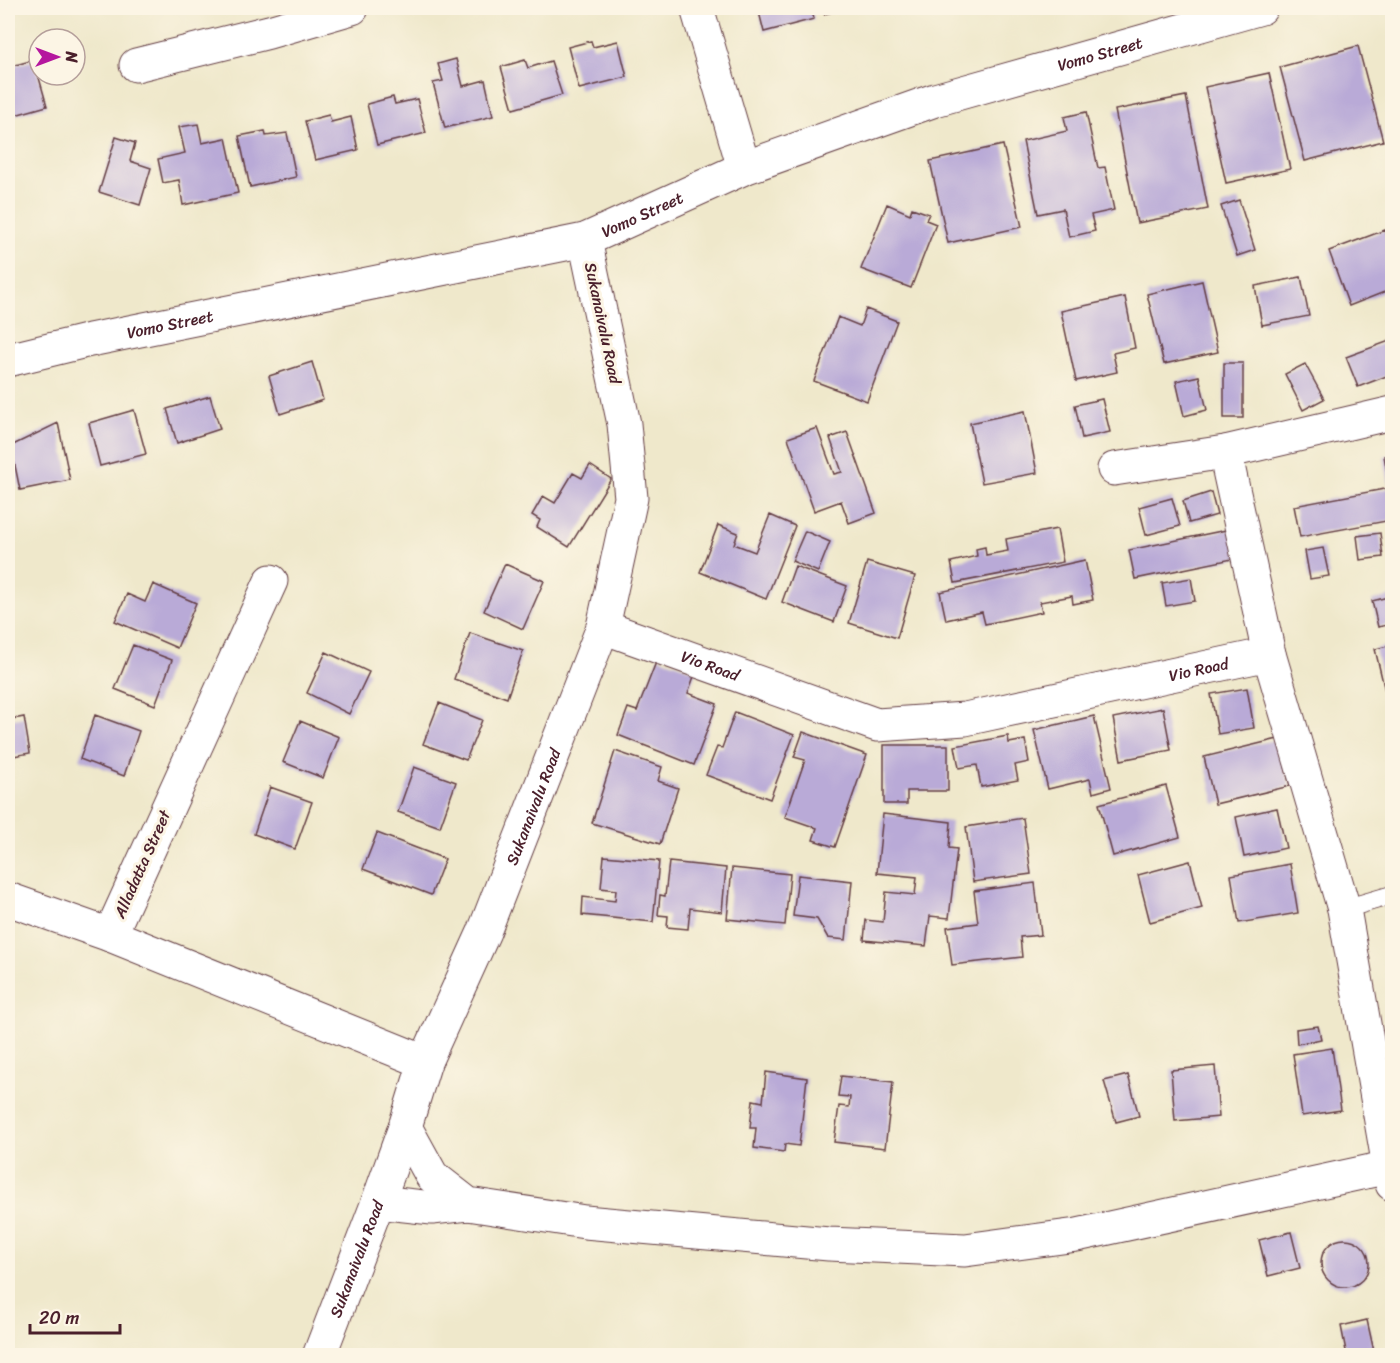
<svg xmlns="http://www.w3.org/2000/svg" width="1400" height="1363" font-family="Sriracha,sans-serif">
  <rect width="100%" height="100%" fill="#fcf5e5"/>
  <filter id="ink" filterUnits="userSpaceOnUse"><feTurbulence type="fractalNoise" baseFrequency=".0167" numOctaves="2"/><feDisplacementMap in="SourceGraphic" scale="12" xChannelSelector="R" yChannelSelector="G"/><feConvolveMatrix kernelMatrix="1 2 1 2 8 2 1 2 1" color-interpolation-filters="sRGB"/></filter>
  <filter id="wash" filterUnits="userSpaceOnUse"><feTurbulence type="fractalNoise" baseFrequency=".008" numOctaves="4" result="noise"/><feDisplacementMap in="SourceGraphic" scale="24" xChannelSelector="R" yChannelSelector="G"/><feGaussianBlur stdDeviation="1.35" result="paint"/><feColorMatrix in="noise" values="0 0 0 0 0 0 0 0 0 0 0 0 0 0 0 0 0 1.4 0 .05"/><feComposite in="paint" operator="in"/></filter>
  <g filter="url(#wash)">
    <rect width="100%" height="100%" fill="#efe8cb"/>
    <g id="blocks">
      <path fill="#b9aad7" d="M758 8H811L814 19 764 32Z
        M822 8H847L824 14Z
        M591 41 593 47 618 41 627 77 579 89 568 47Z
        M1358 46 1383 141 1305 161 1280 67Z
        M456 59 463 86 485 80 493 116 445 128 433 83 443 81 438 64Z
        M34 60 47 106 8 117V67Z
        M525 60 528 68 551 61 562 95 513 109 501 67Z
        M1269 73 1290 169 1226 183 1205 87Z
        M1186 96 1208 209 1137 223 1115 110Z
        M393 97 395 104 417 99 426 133 377 145 367 104Z
        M1086 112 1098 168 1105 167 1114 210 1091 215 1095 231 1069 237 1063 209 1038 214 1023 141 1067 131 1064 117Z
        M329 115 331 122 351 117 358 150 315 160 305 121Z
        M198 124 202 143 226 138 238 193 183 205 179 180 163 183 158 159 185 153 179 127Z
        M265 131 266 136 287 133 296 177 250 187 239 136Z
        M116 137 135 143 130 161 151 168 140 205 99 192Z
        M1003 145 1022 227 948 243 930 161Z
        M1239 200 1255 250 1237 256 1221 206Z
        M887 204 910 214 912 208 929 214 926 220 936 224 911 288 861 269Z
        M1385 230 1392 249V289L1349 306 1329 251Z
        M1301 277 1309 316 1262 325 1255 286Z
        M1202 281 1218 352 1164 364 1147 294Z
        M1125 297 1135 348 1113 353 1117 372 1076 381 1061 311Z
        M866 309 897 321 867 401 814 381 838 317 860 326Z
        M1392 340V374L1358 387 1346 357Z
        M312 362 323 400 280 414 269 376Z
        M1224 363H1243V418H1224Z
        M1305 364 1324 399 1303 410 1285 374Z
        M1199 376 1207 410 1184 416 1176 381Z
        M210 396 220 429 177 443 167 409Z
        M1102 399 1110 432 1082 438 1075 405Z
        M134 410 146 454 100 466 89 423Z
        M1025 411 1037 473 982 483 970 423Z
        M58 423 70 480 20 490 11 446Z
        M817 428 834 474 842 472 830 438 847 432 876 513 849 523 841 501 814 511 788 438Z
        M1392 455V520L1300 537 1294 506 1390 488 1384 456Z
        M590 465 611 479 569 547 537 527 540 520 532 515 543 496 555 503 573 473 582 478Z
        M1211 492 1217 515 1189 523 1183 501Z
        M1172 498 1180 526 1146 535 1139 507Z
        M770 515 795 526 766 599 700 572 718 525 738 533 734 544 755 552Z
        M1236 528 1242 557 1135 579 1129 550Z
        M1057 529 1063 562 955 583 951 562 977 556 976 549 985 547 986 555 1008 551 1006 539Z
        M805 531 830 542 818 572 792 561Z
        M1380 533 1383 557 1360 560 1357 536Z
        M1323 548 1329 576 1310 579 1305 551Z
        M1085 560 1093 600 1073 604 1072 596 1040 602 1042 612 985 624 982 612 946 620 940 592Z
        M867 562 915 576 897 638 849 623Z
        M505 564 544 581 523 629 484 611Z
        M795 566 847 586 834 622 782 602Z
        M1191 578 1195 601 1166 606 1162 583Z
        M153 584 196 603 177 648 115 621 127 594 145 602Z
        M1392 596V624L1378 627 1372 601Z
        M470 633 523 651 507 698 454 679Z
        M133 645 172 660 155 705 115 689Z
        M1392 645V711L1390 712 1375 649Z
        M326 652 369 672 349 714 307 693Z
        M658 657 696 671 688 693 717 704 694 765 618 735 628 708 637 711Z
        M1247 688 1254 728 1218 734 1211 694Z
        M439 703 482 720 466 760 423 744Z
        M1163 708 1171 750 1121 760 1113 718Z
        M735 712 794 735 770 799 706 775 717 747 722 748Z
        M95 715 139 731 124 776 80 759Z
        M1094 716 1111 788 1093 793 1090 779 1048 789 1034 730Z
        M24 717 30 753 8 757V720Z
        M300 721 339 737 323 778 283 762Z
        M803 732 867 755 835 847 813 840 817 828 785 817 805 760 794 757Z
        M1008 736 1009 743 1025 740 1029 762 1015 765 1018 780 981 787 977 765 959 768 955 746Z
        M1278 739 1290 786 1215 804 1204 757Z
        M884 745H948V791H907V804H884Z
        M615 751 662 767 658 781 678 788 660 844 592 823Z
        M414 767 456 782 440 827 398 812Z
        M1166 786 1180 837 1113 856 1099 804Z
        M270 787 312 802 295 849 254 834Z
        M1277 808 1286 848 1244 857 1236 817Z
        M883 814 951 822 949 848 957 849 949 918 930 916 926 946 864 940 866 920 883 922 886 892 915 895 917 877 877 873Z
        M1023 818 1031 874 973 882 966 827Z
        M377 833 445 859 431 895 363 869Z
        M604 856 659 861 653 922 582 915 583 897 615 901 616 890 601 888Z
        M1190 861 1202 908 1150 922 1138 875Z
        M669 862 726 868 722 912 690 908 688 929 667 927 668 916 658 915 660 895 665 896Z
        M1290 864 1298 913 1239 923 1231 875Z
        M732 868 790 874 785 925 727 919Z
        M798 875 852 881 846 940 828 938 817 919 793 916Z
        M1035 883 1041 935 1020 937 1022 957 952 965 947 927 978 923 974 891Z
        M1318 1026 1321 1039 1297 1044 1296 1029Z
        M1332 1048 1341 1110 1302 1116 1293 1054Z
        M1215 1066 1219 1117 1175 1121 1171 1070Z
        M766 1072 807 1078 799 1146 785 1144 784 1152 754 1148 756 1128H750L753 1100 763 1102Z
        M1128 1075 1139 1116 1116 1122 1104 1081Z
        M841 1076 893 1082 885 1148 834 1142 839 1106 849 1107 850 1097 838 1096Z
        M1291 1232 1300 1268 1268 1276 1259 1240Z
        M1321 1263a24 24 0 1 1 48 0a24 24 0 1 1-48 0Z
        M1367 1320 1375 1356H1347L1341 1326Z"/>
    </g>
  </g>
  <g filter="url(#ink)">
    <use href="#blocks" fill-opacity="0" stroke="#633d43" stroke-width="1.5"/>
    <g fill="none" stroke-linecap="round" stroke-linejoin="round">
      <g stroke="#633d43" stroke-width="20">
        <path id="service" d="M1344 909 1392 895"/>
      </g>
      <g stroke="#633d43" stroke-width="35">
        <g id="minor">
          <path d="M697 8 744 168"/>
          <path d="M136 65 269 32 352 8"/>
          <path d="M1225 452 1269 654"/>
          <path d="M1114 469 1225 452 1392 413"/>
          <path d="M271 581 110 935 425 1062"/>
          <path id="s1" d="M603 627 877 725 965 719 1269 654 1344 909 1392 1184"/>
          <path d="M8 899 110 935"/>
          <path d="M405 1127 432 1176 468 1204 585 1222 829 1244 965 1250 1077 1235 1389 1167"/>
          <path d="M378 1202 432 1208 468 1204"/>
        </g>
      </g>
      <g stroke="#633d43" stroke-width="35">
        <g id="secondary">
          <path id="s2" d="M8 360 90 340 585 240 744 168 935 100 1261 8"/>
          <path id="s3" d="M319 1356 378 1202 405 1127 425 1062 484 932 603 627 631 498 624 424 585 240"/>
        </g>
      </g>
      <use href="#service" stroke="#fff" stroke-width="18"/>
      <use href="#minor" stroke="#fff" stroke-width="33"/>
      <use href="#secondary" stroke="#fff" stroke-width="33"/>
    </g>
  </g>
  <g text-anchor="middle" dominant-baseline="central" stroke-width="6" stroke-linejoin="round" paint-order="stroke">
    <g font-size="16" fill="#4a1f2b" stroke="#fcf5e5">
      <text stroke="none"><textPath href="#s2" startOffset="1138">Vomo Street</textPath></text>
      <text stroke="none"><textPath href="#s2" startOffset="652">Vomo Street</textPath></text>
      <text transform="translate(603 323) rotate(78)">Sukanaivalu Road</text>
      <text stroke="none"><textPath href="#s2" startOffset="166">Vomo Street</textPath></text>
      <text stroke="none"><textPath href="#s1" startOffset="114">Vio Road</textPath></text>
      <text stroke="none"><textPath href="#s1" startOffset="618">Vio Road</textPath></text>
      <text stroke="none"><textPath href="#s3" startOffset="590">Sukanaivalu Road</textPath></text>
      <text transform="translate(142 864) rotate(-66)">Alladatta Street</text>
      <text stroke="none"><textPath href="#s3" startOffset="104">Sukanaivalu Road</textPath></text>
    </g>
  </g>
  <rect width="1400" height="1363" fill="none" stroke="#fcf5e5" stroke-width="30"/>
  <g transform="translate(57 57) rotate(90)"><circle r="28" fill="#fcf5e5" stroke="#b59f9b" stroke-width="1.5"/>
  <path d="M0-4.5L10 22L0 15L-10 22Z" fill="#b5179e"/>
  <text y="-9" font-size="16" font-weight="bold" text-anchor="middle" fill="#4a1f2b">N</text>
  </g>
  <path d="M30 1324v9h90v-9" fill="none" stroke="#4a1f2b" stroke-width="3"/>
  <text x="39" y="1324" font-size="18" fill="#4a1f2b" stroke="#fcf5e5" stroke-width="4.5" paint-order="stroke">20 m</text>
</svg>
